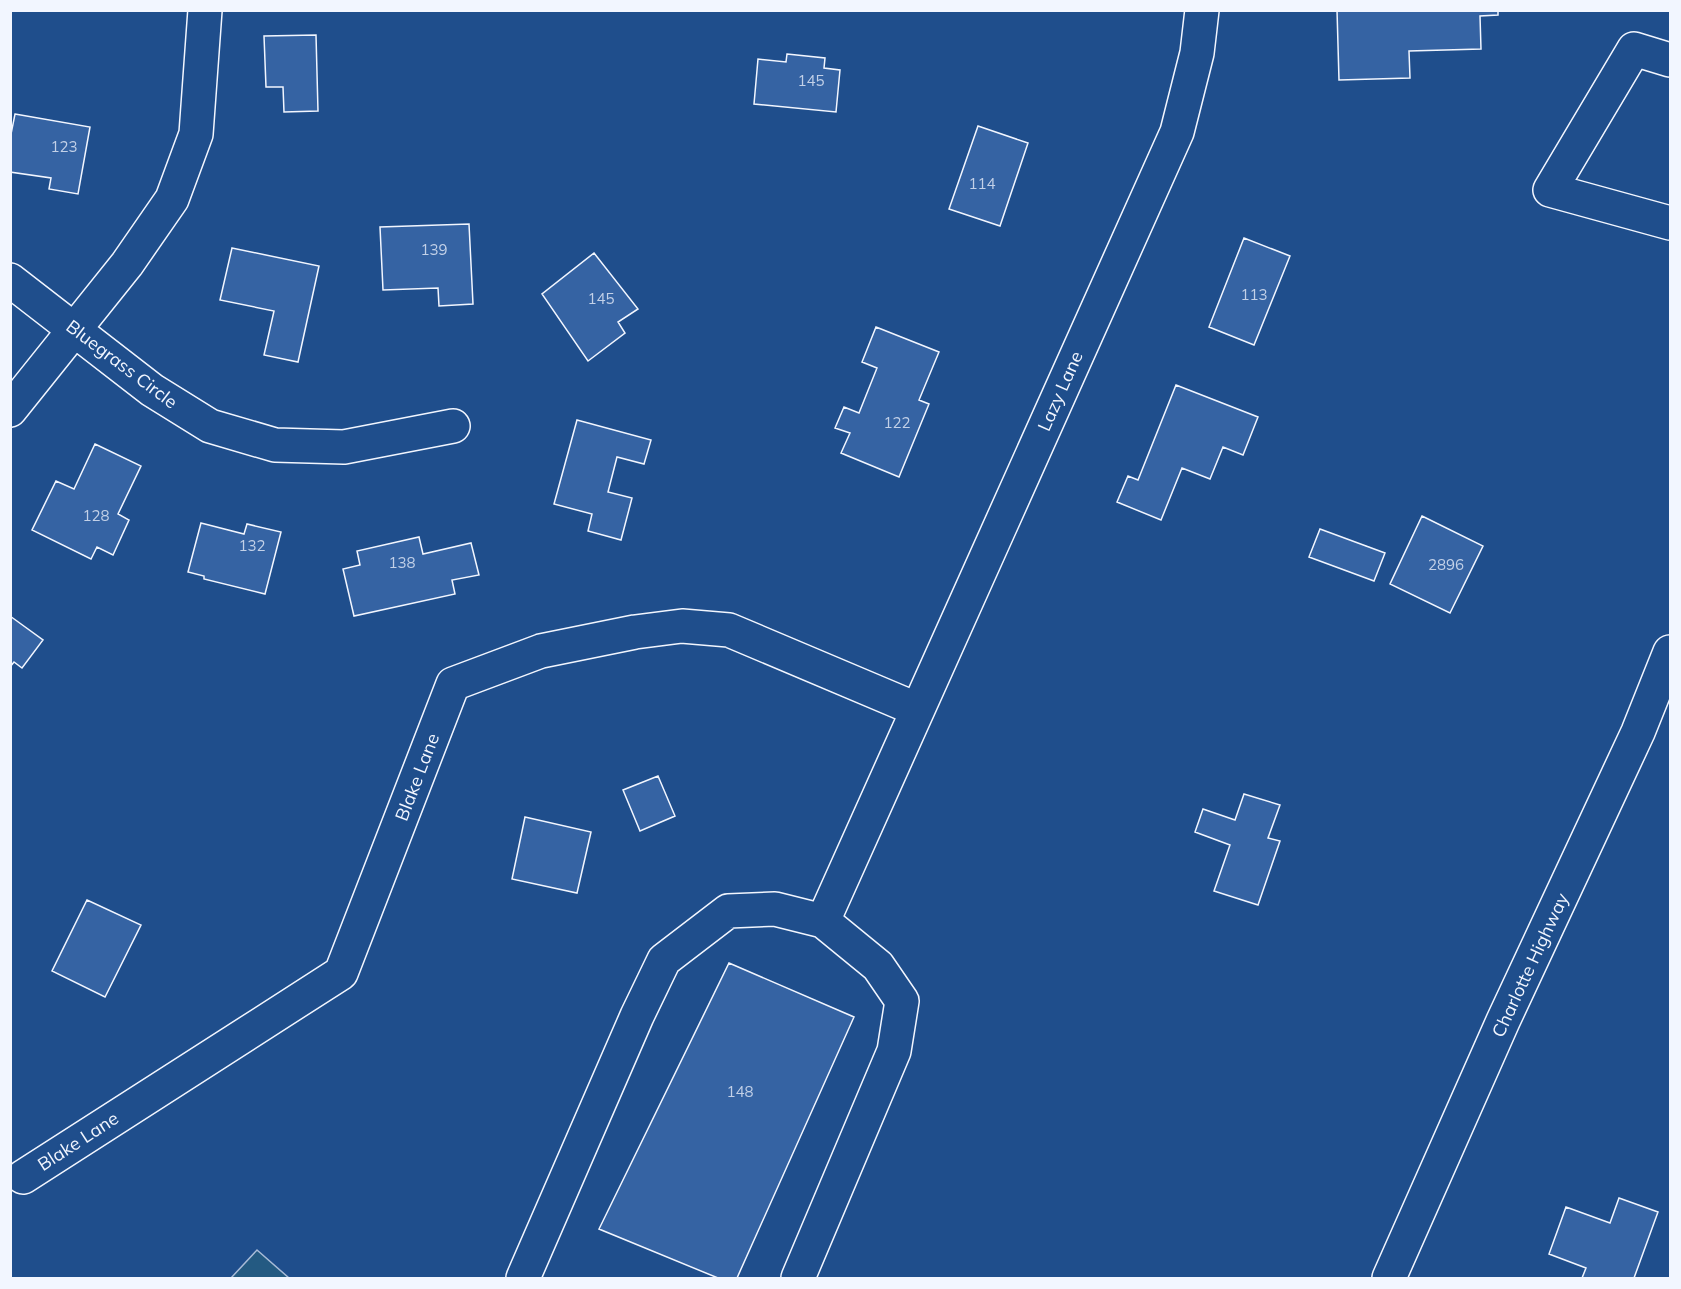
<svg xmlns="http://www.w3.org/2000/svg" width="1681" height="1289" font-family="Mulish,sans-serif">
  <rect width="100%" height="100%" fill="#1f4e8c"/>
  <path fill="#245a82" stroke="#a8bbd7" stroke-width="1.5" d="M257 1250 289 1278H231Z"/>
  <path fill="#3563a3" stroke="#f2f6ff" stroke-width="1.5" d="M1337 10H1498V15L1480 16 1481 49 1409 51 1410 78 1339 80Z
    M316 35 318 111 284 112 283 87H266L264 36Z
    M787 54 825 58 824 68 840 70 836 112 754 104 758 59 786 62Z
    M15 114 90 127 78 194 49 189 51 178 10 172V139Z
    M978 126 1028 143 1000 226 949 209Z
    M469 224 473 304 439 306 438 288 383 290 380 227Z
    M1244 238 1290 256 1254 345 1209 327Z
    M232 248 319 266 298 362 264 355 274 311 220 300Z
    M594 253 638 309 618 322 625 333 588 361 542 294Z
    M876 327 939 352 919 400 929 404 899 477 841 453 850 433 835 428 844 407 859 413 877 368 862 362Z
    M1176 385 1258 417 1243 455 1223 447 1210 479 1182 468 1161 520 1117 502 1128 476 1138 480Z
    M577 420 651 440 644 464 617 457 608 492 632 498 621 540 588 531 592 514 554 504Z
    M95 444 141 466 118 514 129 520 113 555 97 547 91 559 32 530 56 481 74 489Z
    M1422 516 1483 546 1450 613 1390 584Z
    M201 523 244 534 247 524 281 532 265 594 204 579V576L188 572Z
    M1320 529 1385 553 1374 581 1309 557Z
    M419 537 423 554 471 543 479 575 452 580 455 594 354 616 343 569 360 565 357 551Z
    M10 616 43 640 22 668 14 662 10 667Z
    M658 776 675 816 640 831 623 790Z
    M1244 794 1280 805 1268 838 1280 841 1258 905 1214 891 1230 845 1195 832 1203 809 1235 820Z
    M525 817 591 832 577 893 512 879Z
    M87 900 141 925 105 997 52 971Z
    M729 963 854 1017 737 1278H718L599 1229Z
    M1619 1198 1658 1212 1634 1278H1582L1586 1268 1549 1254 1566 1207 1610 1223Z"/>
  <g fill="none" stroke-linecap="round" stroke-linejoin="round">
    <g stroke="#f2f6ff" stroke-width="36">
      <path id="minor" d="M1670 60 1634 49 1550 190 1670 223
        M10 280 152 390 210 426 275 445 344 447 453 426
        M10 410 127 264 172 199 196 134 205 10
        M823 921 1177 132 1197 53 1202 10
        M23 1177 341 973 453 684 541 651 635 632 682 626 729 630 916 709
        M523 1278 637 1016 664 960 728 911 775 909 823 921 878 966 902 1001 894 1051 798 1278"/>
    </g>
    <g stroke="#f2f6ff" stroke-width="36">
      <path id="major" d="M1389 1278 1503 1021 1638 732 1670 652"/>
    </g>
    <use href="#minor" stroke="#1f4e8c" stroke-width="33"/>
    <use href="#major" stroke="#1f4e8c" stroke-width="33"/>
  </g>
  <g text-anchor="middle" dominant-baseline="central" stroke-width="4.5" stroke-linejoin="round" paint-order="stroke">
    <g font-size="15" fill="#c3d1e8">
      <text x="811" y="80">145</text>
      <text x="64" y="146">123</text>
      <text x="982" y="183">114</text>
      <text x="434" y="249">139</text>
      <text x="1254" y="294">113</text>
      <text x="601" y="298">145</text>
      <text x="897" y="422">122</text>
      <text x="96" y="515">128</text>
      <text x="252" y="545">132</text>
      <text x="402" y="562">138</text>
      <text x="1446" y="564">2896</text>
      <text x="740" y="1091">148</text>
    </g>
    <g font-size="18" fill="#f2f6ff" stroke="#1f4e8c">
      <text transform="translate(122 364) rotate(37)">Bluegrass Circle</text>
      <text transform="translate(1060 391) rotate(-66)">Lazy Lane</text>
      <text transform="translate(417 777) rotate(-69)">Blake Lane</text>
      <text transform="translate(1530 965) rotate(-65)">Charlotte Highway</text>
      <text transform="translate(78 1141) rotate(-33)">Blake Lane</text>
    </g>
  </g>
  <rect width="1681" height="1289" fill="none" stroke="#f2f6ff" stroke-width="24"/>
</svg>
